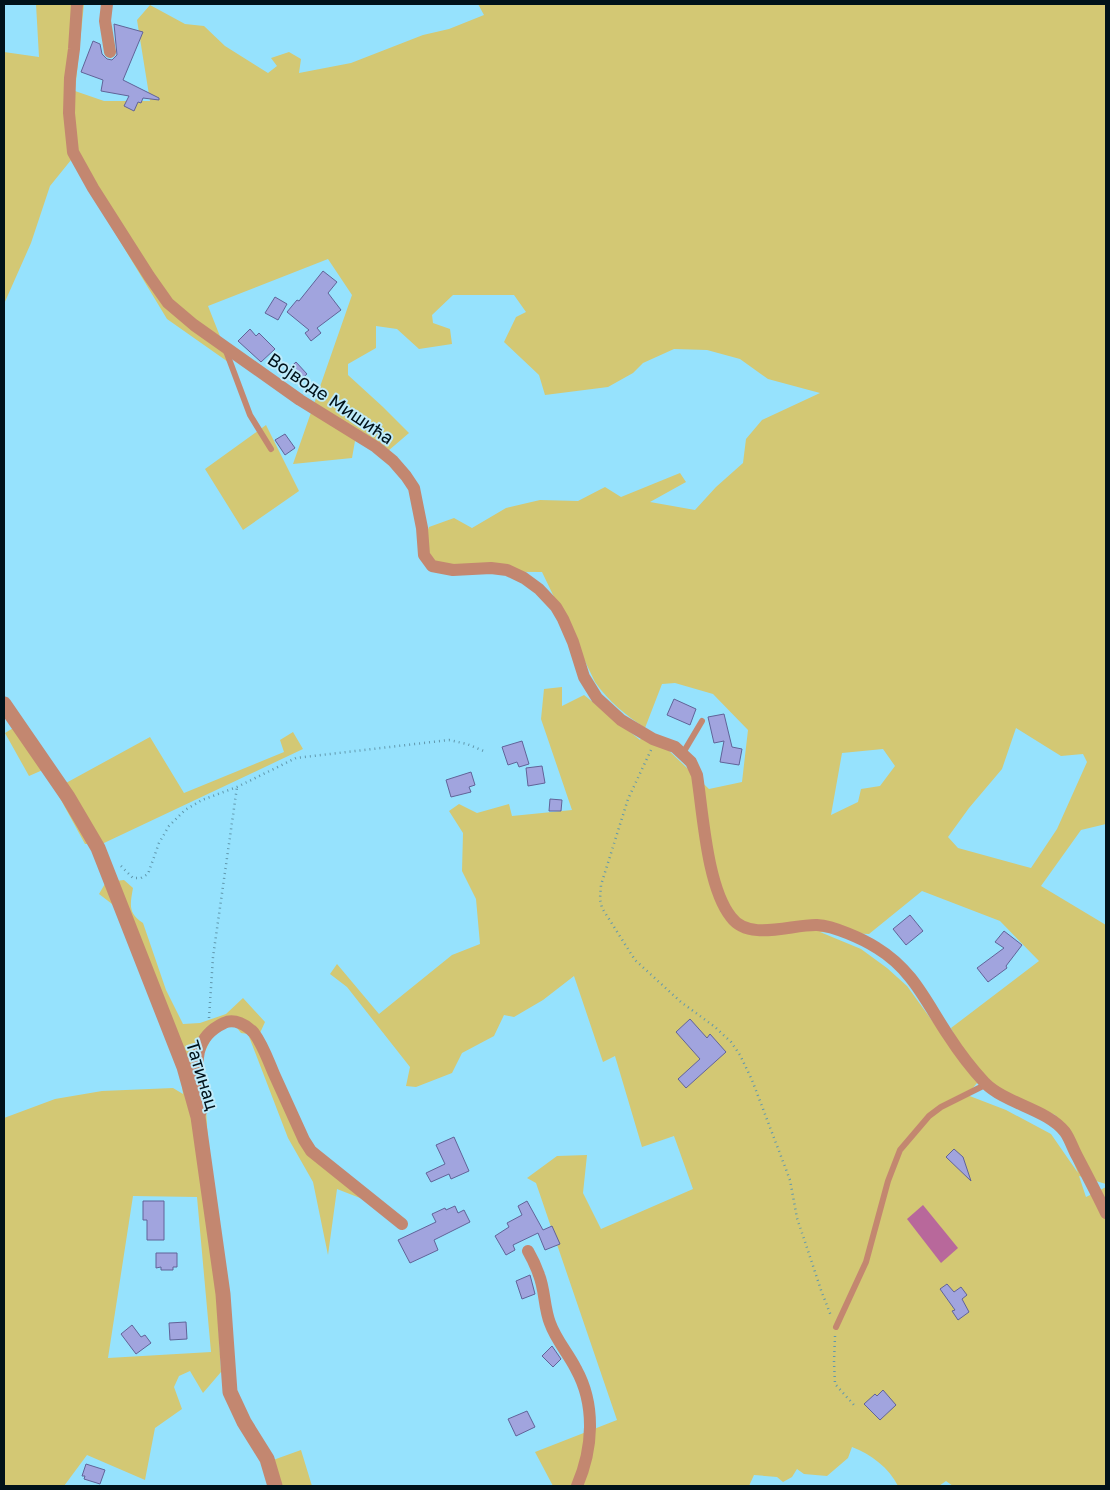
<svg xmlns="http://www.w3.org/2000/svg" width="1110" height="1490" font-family="'Golos Text',sans-serif">
  <rect width="100%" height="100%" fill="#96e2fd"/>
  <path fill="#d3c874" fill-rule="evenodd" d="M36 4H84L75 91 104 101H150L137 20 150 5 185 24 204 26 225 46 268 73 277 66 271 58 289 52 301 59 299 73 351 63 423 35 449 29 484 15 478 4H1106V824L1081 830 1041 886 1106 925V1184L1079 1176 1086 1197 1106 1187V1486H953L946 1481 939 1486H898C889 1468 871 1454 852 1447L848 1458 827 1476 804 1474 797 1469 792 1477 783 1482 777 1477 754 1475 749 1486H553L535 1452 617 1420 536 1183 527 1178 557 1156 587 1155 583 1193 601 1229 693 1189 674 1136 642 1147 615 1056 603 1062 574 976 543 1000 514 1017 504 1015 494 1036 462 1053 452 1073 416 1087 406 1086 410 1067 347 987 330 974 337 964 379 1014 452 955 480 944 476 899 462 871 463 833 449 811 459 804 477 813 509 804 512 816 572 810 541 719 544 689 562 687V706L584 695 640 740 645 728C626 715 609 702 595 682L542 572 433 571 420 551 429 527 454 518 472 528 506 508 540 500 578 501 605 487 621 497 680 473 686 482 650 502 695 510 716 487 743 463 746 439 762 420 820 393 768 379 740 359 707 350 674 349 643 363 633 373 608 387 545 395 539 375 504 342 516 317 526 312 514 295H453L432 315 433 323 450 329 452 344 419 349 397 329 376 326V348L348 364V375L383 407 409 433 388 451 355 441 352 458 293 464 352 295 328 259 208 306 231 364 167 319 71 160 50 186 31 243 4 304V52L39 57ZM675 683 713 694 748 730 742 782 709 789 645 728 662 684ZM1016 728 1061 756 1083 754 1087 762 1057 829 1031 868 958 848 948 837 969 808 1002 769ZM883 749 895 766 880 786 861 789 858 802 831 815 842 753ZM922 891 1000 921 1039 961 951 1028 975 1080 907 986 887 968 861 949 820 932 869 934ZM977 1083 1055 1115 1078 1173 1051 1134 1006 1110 967 1095Z
    M266 425 299 491 243 530 205 469Z
    M15 727 45 769 29 776 5 733Z
    M293 732 303 749 104 843 85 844 55 789 150 737 184 793 284 752 280 740Z
    M124 880 133 888C130 905 128 913 143 923L166 990 183 1024 200 1023 226 1014 243 998 265 1022 260 1033 307 1140 383 1207 337 1189 328 1255 313 1182 288 1138 248 1034 241 1033 231 1020 215 1031 203 1055 221 1372 203 1393 190 1371 179 1376 174 1387 182 1409 155 1428 145 1480 87 1455 64 1486H4V1118L55 1099 102 1091 173 1088 183 1094 176 1039 116 907 99 894 106 882ZM133 1196 197 1197 211 1352 108 1358Z
    M301 1450 312 1486H269L262 1464Z"/>
  <path fill="#b8689b" d="M923 1205 958 1248 941 1263 907 1219Z"/>
  <path fill="#a1a4de" stroke="#616398" d="M114 24 143 32 123 80 159 98V100L143 98 141 103 138 102 134 111 124 106 129 96 101 91 103 80 81 72 93 41 100 44 102 54 107 59 112 60 117 55Z
    M323 271 337 282 328 293 341 310 317 328 321 333 311 341 305 333 309 330 287 312 297 300 299 301Z
    M275 297 287 304 278 320 265 313Z
    M250 329 256 336 259 333 275 349 261 362 238 341Z
    M296 362 307 374 295 384 285 372Z
    M285 434 295 448 285 455 275 440Z
    M674 699 696 709 690 725 667 715Z
    M724 714 732 747 742 749 739 765 720 762 724 741 714 743 708 717Z
    M522 741 529 764 519 767 517 762 508 765 502 747Z
    M542 766 545 783 528 786 526 768Z
    M471 772 475 785 469 787 471 792 451 797 446 780Z
    M550 799 562 800 561 811H549Z
    M910 915 923 931 906 945 893 929Z
    M1004 931 1022 945 1006 966 1007 968 988 982 977 968 1004 948 995 942Z
    M690 1019 707 1038 710 1034 726 1052 686 1088 678 1079 700 1059 676 1032Z
    M454 1137 469 1171 451 1179 449 1174 431 1182 426 1173 445 1164 436 1145Z
    M954 1149 963 1157 971 1181 946 1157Z
    M143 1201H164V1240H147V1220H143Z
    M527 1201 543 1230 552 1226 560 1244 545 1250 538 1233 513 1245 515 1250 506 1255 495 1236 509 1227 507 1223 522 1215 518 1206Z
    M455 1206 458 1213 464 1210 470 1222 434 1240 438 1250 410 1263 398 1240 436 1222 432 1214 445 1208 446 1210Z
    M156 1253H177V1267H173V1270H161V1267L156 1268Z
    M530 1275 535 1294 522 1299 516 1281Z
    M947 1284 954 1292 961 1287 967 1295 962 1299 969 1312 958 1320 952 1311 955 1310 940 1289Z
    M186 1322 187 1339 170 1340 169 1323Z
    M132 1325 141 1337 145 1335 151 1343 136 1354 121 1334Z
    M552 1346 561 1359 553 1367 542 1356Z
    M883 1390 896 1405 880 1420 864 1404 875 1394 877 1396Z
    M527 1411 535 1427 516 1436 508 1419Z
    M86 1464 105 1470 100 1484 84 1479 85 1476H82Z"/>
  <g fill="none" stroke-linecap="round" stroke-linejoin="round">
    <path stroke="#6198ad" stroke-width="2.5" stroke-dasharray="1 4" stroke-linecap="butt" d="M651 750 628 799 601 885 600 899 602 908 635 960 681 1002 715 1027 731 1042 740 1055 752 1080 790 1180 797 1218 821 1290 831 1316
      M121 866 133 878H141L148 874 159 843 169 826 185 810 202 800 237 787 296 758 449 740 467 744 486 752
      M209 1018 213 957 237 787
      M835 1336 834 1362 835 1384 854 1405"/>
    <path stroke="#c38770" stroke-width="6" d="M226 351 250 415 271 449
      M683 753 702 721
      M836 1327 866 1262 888 1181 900 1150 929 1116 941 1107 987 1084"/>
    <path stroke="#c38770" stroke-width="12" d="M77 4 74 49 70 78 69 113 73 152 93 188 149 276 168 303 194 325 300 400 376 447 393 461 406 476 414 488 422 528 424 555 432 566 453 570 491 568 507 570 524 578 539 589 556 607 563 619 573 642 584 677 597 698 621 720 653 739 675 747 691 762 697 775C703 814 707 887 731 917 749 942 792 924 817 925 834 926 863 939 877 948 913 970 926 1002 948 1035 959 1052 971 1068 985 1083 1006 1104 1047 1109 1065 1132 1070 1139 1073 1149 1077 1156 1087 1175 1097 1194 1106 1213
      M107 4 105 21 110 52
      M199 1115 201 1111C200 1078 185 1041 224 1023 234 1018 247 1025 254 1033 263 1045 268 1060 274 1074 284 1096 294 1118 304 1140L311 1151 402 1224
      M528 1251C532 1258 536 1266 539 1275 545 1290 544 1308 550 1323 556 1340 568 1353 576 1369 596 1405 593 1449 577 1486"/>
    <path stroke="#c38770" stroke-width="15" d="M4 704 68 797 98 848 184 1067 198 1117 223 1294 230 1392 244 1422 267 1459 275 1486"/>
  </g>
  <g text-anchor="middle" dominant-baseline="central" stroke-width="4" stroke-linejoin="round" paint-order="stroke">
    <g font-size="18" fill="#00121a" stroke="#bfebfa">
      <text transform="translate(331 398) rotate(34)">Војводе Мишића</text>
      <text transform="translate(203 1075) rotate(73)">Татинац</text>
    </g>
  </g>
  <rect width="1110" height="1490" fill="none" stroke="#00121a" stroke-width="10"/>
</svg>
